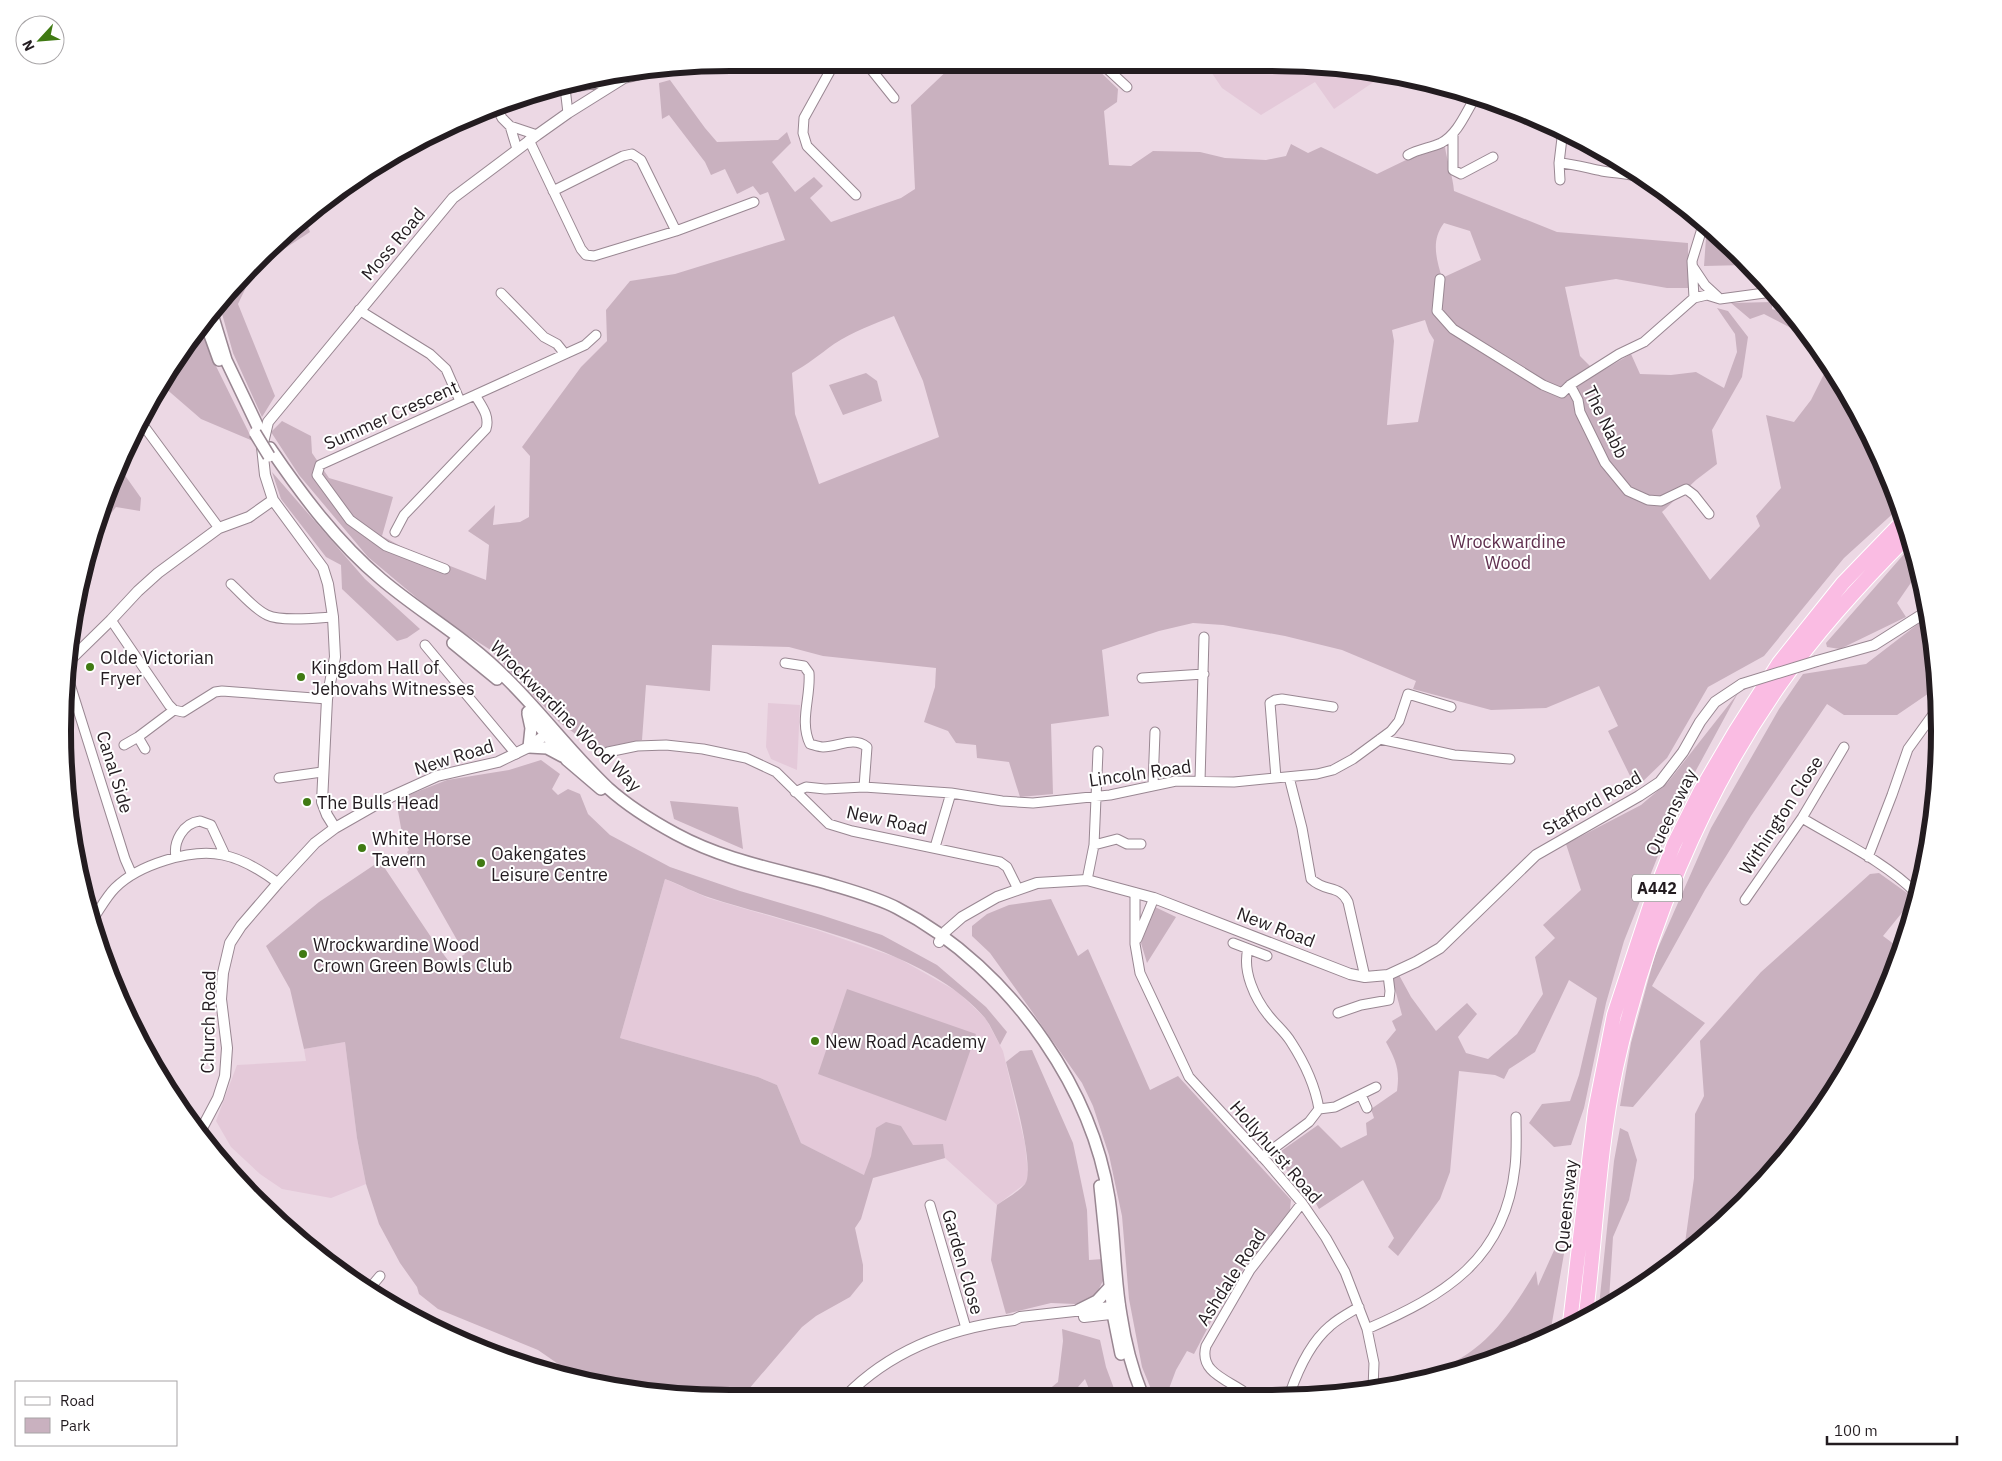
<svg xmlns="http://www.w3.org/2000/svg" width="2002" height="1461" font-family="'IBM Plex Sans',sans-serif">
  <rect width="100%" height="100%" fill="#ecd8e4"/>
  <path fill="#e4c9d9" d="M1205 63H1272L1381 77 1334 109 1315 82 1261 115 1222 88Z
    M768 703 800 705 797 770 771 759 766 747Z
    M665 879 708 898 817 930 898 958 958 992 986 1019 1003 1051 1025 1144 1028 1174 1026 1183 997 1205 945 1158 873 1177 864 1175 801 1143 777 1085 758 1077 620 1038Z
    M345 1042 357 1138 366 1184 331 1198 282 1189 260 1174 231 1147 216 1121 237 1065 306 1061 304 1049Z"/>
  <path fill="#c9b1bf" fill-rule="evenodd" d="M955 63H1091L1118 89 1117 102 1104 111 1109 165 1131 166 1153 151 1200 152 1225 158 1266 160 1286 156 1291 144 1308 153 1321 147 1377 174 1406 160 1445 147C1447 162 1453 176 1454 191L1557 232 1688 243V288H1667L1616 279 1565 287 1580 356 1590 366 1595 375 1631 354 1640 374 1671 375 1696 372 1724 388 1737 352 1735 334 1717 308 1728 311 1748 337 1742 377 1712 430 1717 464 1696 480 1662 512 1710 580 1760 526 1756 516 1781 488 1766 415 1794 422 1811 400 1828 366 1870 435 1898 509 1844 558 1764 656 1708 687 1667 758 1636 788 1608 731 1618 726 1599 686 1546 708 1491 710 1413 689 1416 681 1342 650 1285 636 1223 625 1193 623 1159 631 1102 650 1109 716 1051 724 1053 794 1020 797 1009 762 977 758 976 745 956 743 948 731 924 722 935 687 936 668 823 656 789 647 712 645 710 691 646 685 642 740 596 749 559 722 489 649 442 619 368 557 299 475 271 432 282 421 311 436 312 453 329 478 393 497 382 536 404 548 486 580 489 545 468 531 495 505 493 525 520 522 529 517 530 456 522 447 581 367 607 341 606 310 630 281 675 274 785 240 768 192 760 195 753 186 737 194 725 169 711 175 705 162 669 115 662 119 659 83 670 80 705 128 717 142 778 140 787 132 791 143 772 162 795 192 814 177 823 186 810 198 831 222 901 198 915 189 911 105ZM1444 223 1470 231 1481 260 1442 278C1436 258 1431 240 1444 223ZM894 316 923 381 939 437 819 484 795 414 792 373C807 365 820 354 834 344 852 332 874 324 894 316ZM1425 320 1429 332 1434 340 1418 422 1387 425 1394 341 1392 330Z
    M306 222 310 232 284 249 250 279 238 304 275 396 262 417 233 353 219 303 228 290Z
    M1706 238H1721L1746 265 1704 266Z
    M1772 302V309L1794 316 1810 338 1764 314 1750 319 1731 303Z
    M202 329 213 360 253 441 201 419 164 387Z
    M866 373 877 381 882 401 843 415 829 385Z
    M119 467 141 498 140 511 116 507 95 533Z
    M272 472 365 579 420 629 407 638 397 641 342 589 341 565 326 557 281 499Z
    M1912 545 1919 571 1897 603 1906 617 1840 649 1827 647 1826 643Z
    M1927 617 1938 687 1897 715H1844L1827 704 1751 816 1705 890 1652 986 1705 1023 1633 1107 1620 1106 1631 1043 1655 955 1711 828 1779 709 1803 674 1866 664Z
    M1738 693 1681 798 1624 941 1606 1003 1584 1108 1571 1145 1554 1147 1529 1123 1542 1104 1570 1101 1579 1075 1597 998 1569 980 1535 1052 1509 1069 1504 1079 1495 1075 1459 1071 1450 1172 1440 1199 1398 1256 1388 1247 1394 1238 1363 1180 1319 1209 1314 1200 1274 1156 1318 1125 1341 1148 1367 1135 1366 1123 1374 1118 1371 1109 1397 1091C1400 1069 1396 1061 1386 1042L1396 1030 1392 1021 1402 1015 1392 978 1399 975 1411 997 1436 1031 1467 1003 1477 1014 1458 1037 1466 1053 1488 1059 1517 1034 1543 994 1535 957 1555 938 1543 925 1581 890 1566 844 1641 805 1668 782Z
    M541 760 560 774 552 789 558 795 568 789 580 794 588 814 610 835 670 867 740 891 821 915 882 935 937 965 986 1007 1007 1032 1000 1045C995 1036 991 1026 985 1018 927 949 795 925 711 898 695 893 681 885 665 879L620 1038 758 1077 777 1085 801 1143 864 1175 871 1156 876 1128 886 1122 901 1126 913 1145 943 1144 945 1158 873 1178 861 1219 855 1228 863 1265V1281L850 1297 816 1316 802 1327 748 1390 744 1388 737 1397H687L587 1381 564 1368 538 1350 438 1309 419 1294 417 1287 400 1263 379 1224 366 1184 357 1138 345 1042 304 1049 290 989 266 946 319 902 380 861 433 940 450 963 465 954 407 852 409 850 403 839 396 800 447 780 509 770Z
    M670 801 738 807 743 849 674 819Z
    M1879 873 1914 898 1883 936 1902 950 1850 1064 1774 1171 1680 1259 1685 1243 1694 1178 1695 1114 1704 1096 1700 1041 1761 972 1870 874Z
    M1051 899 1078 956 1088 949 1150 1090 1178 1076 1291 1200 1290 1210 1228 1289 1194 1354 1187 1351 1176 1370 1167 1394H1153L1142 1367 1129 1299 1122 1216 1109 1155 1093 1106 1082 1083 1033 1013 990 953 972 936V926L987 914 1009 905Z
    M1155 907 1176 917 1147 963 1141 943Z
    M847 989 976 1034 946 1121 818 1074Z
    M1032 1050 1073 1143 1087 1210 1089 1260 1103 1259V1281L1095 1296 1075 1304 1051 1303 1006 1314 991 1260 997 1205C1006 1199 1018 1192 1025 1184 1036 1168 1011 1083 1006 1062L1020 1051Z
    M1620 1128 1628 1132 1637 1160 1629 1200 1613 1237 1609 1300 1599 1306 1614 1161Z
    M1556 1246 1565 1248 1550 1334 1527 1348 1431 1373C1438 1366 1452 1364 1461 1358 1495 1338 1516 1304 1536 1271L1538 1286Z
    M1062 1329 1100 1340 1106 1367 1116 1394H1091L1085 1379 1071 1395H1049L1047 1391 1058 1382 1063 1341Z"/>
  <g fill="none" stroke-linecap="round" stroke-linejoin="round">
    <g stroke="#998792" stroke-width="11">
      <path id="minor" d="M836 63 830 71 804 118 803 133 807 146 856 195
        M866 63 894 98
        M1101 63 1127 87
        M565 88 568 113
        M496 106 502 118 510 126 517 149
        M510 126 537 135
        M1453 134V170L1461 174 1493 157
        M1566 134 1562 138 1559 163C1574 164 1587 168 1602 171 1618 174 1633 173 1649 180
        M529 140 581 249 586 255 594 256 676 231 754 202
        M1408 155C1418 149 1430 148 1441 143 1458 134 1466 112 1476 96
        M1559 163 1560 180
        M553 191 623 156 632 154 641 160 676 231
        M1693 267 1705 285 1718 297
        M1440 279 1437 311 1453 329 1543 385 1562 393 1570 385 1619 354 1644 342 1694 298 1692 261 1704 222
        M501 293 544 337 557 344 565 354
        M1694 298 1707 295 1720 299 1772 292
        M359 310 430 354 446 369 460 401
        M1570 385 1578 400 1580 412 1605 463 1628 491 1648 500 1661 501 1686 489 1694 495 1709 514
        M475 395 585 345 596 335
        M139 424 146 429 219 528
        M395 532 404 515 486 429C490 416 482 407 475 395L320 465 317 475 350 520 386 546 445 569
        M231 584C242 594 254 609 267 615 281 622 317 618 333 617
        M111 620 169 705 174 710
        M425 645 516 754
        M785 663 804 666 809 673C811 697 799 721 810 744 814 745 819 747 823 747 839 747 853 736 867 747L864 787
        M68 678 125 859 132 875
        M1142 678 1204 674
        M138 737 145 749
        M1380 739 1454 755 1510 759
        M124 745 138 737 174 710 183 712 215 692 222 691 327 699
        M608 752 637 746 666 745 703 749 746 758 776 772 829 824 852 831 1000 862 1007 867 1018 889
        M1289 777 1302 828 1311 879C1326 893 1339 884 1348 902L1365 977
        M279 778 322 772
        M1276 778 1270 703 1275 700 1282 699 1333 707
        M1200 781 1204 637
        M1153 785 1155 732
        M795 792 806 787 825 789 864 787 951 793 1002 801 1033 803 1110 795 1176 781 1234 782 1317 774 1333 770 1353 759 1391 731 1399 721 1408 694 1451 707
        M1802 818C1840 841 1884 861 1916 893
        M1094 845 1117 839 1127 844H1141
        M935 847 951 793
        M176 857C173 842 183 823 200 821L211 825 225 855
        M1868 857 1892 795 1908 749 1937 709
        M1087 880 1094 845 1098 751
        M1135 893V944L1140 973 1189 1077 1267 1162 1302 1203 1326 1238 1345 1272 1367 1329 1374 1363 1373 1389
        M1745 900 1802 818 1844 747
        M95 916C101 907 107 896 115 888 138 865 191 848 223 855 243 859 262 871 278 883
        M1137 939 1154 898
        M1233 943 1267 956
        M1248 949C1242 971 1255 999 1269 1016 1276 1025 1285 1032 1291 1042 1304 1062 1315 1085 1319 1109
        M1338 1013 1361 1005 1389 1000 1390 991 1388 975
        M1361 1095 1367 1108
        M1262 1157 1309 1122 1319 1109 1335 1107 1376 1087
        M930 1205 966 1328
        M369 1289 380 1276
        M1367 1329C1445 1295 1505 1260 1515 1167 1517 1150 1516 1134 1516 1117
        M1243 1391C1225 1379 1199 1371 1206 1346L1250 1270 1302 1203
        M1290 1393C1298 1370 1311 1342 1330 1326 1339 1318 1349 1313 1359 1307"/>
    </g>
    <g stroke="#998792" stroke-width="12">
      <path id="tertiary" d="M545 90 565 88 618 79
        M1817 661 1874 645 1926 612
        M68 662 111 620 138 591 158 573 219 528 249 517 273 500
        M335 828 327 815 322 802 327 699 335 657 333 617 328 584 323 568 273 500 265 475 262 447 268 422 453 198 537 135 568 113 624 78 637 75
        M939 942 946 931 962 917 997 897 1037 883 1087 880 1154 898 1350 974 1365 977 1388 975 1416 962 1440 948 1536 855 1639 796 1660 782 1683 752 1700 722 1715 702 1742 684
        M199 1134 218 1098 225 1076 227 1048 221 999 223 973 230 943 241 926 278 883 315 843 335 828 384 800 437 776 498 762 529 747 553 729
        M1084 1317 1119 1313
        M846 1396C891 1350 950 1328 1014 1320L1020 1317 1120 1306"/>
    </g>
    <g stroke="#998792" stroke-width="14">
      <path id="secondary" d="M212 314 226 360 258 427
        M206 324 219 360
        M270 448C302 495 337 542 381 579 421 613 468 639 505 677 541 712 571 753 608 788 628 806 652 821 676 834 724 860 775 869 826 883 849 890 876 897 897 908 955 938 1007 987 1044 1041 1077 1089 1100 1141 1109 1198 1115 1237 1114 1276 1121 1315 1125 1342 1132 1369 1142 1394
        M453 643 497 679
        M528 712 567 760 601 789
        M528 714 531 728 529 747 547 748 562 756
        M1100 1186 1113 1314 1121 1354
        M1079 1310 1097 1301 1110 1287"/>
    </g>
    <g stroke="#fff" stroke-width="16">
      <path id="trunk" d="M1586 1314C1596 1232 1599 1148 1616 1068 1646 932 1700 798 1781 683 1818 630 1863 581 1908 536
        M1570 1323 1595 1111 1614 1015 1652 900 1674 844 1701 790 1735 732 1779 663 1843 583 1903 521"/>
    </g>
    <use href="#minor" stroke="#fff" stroke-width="9"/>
    <use href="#tertiary" stroke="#fff" stroke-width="10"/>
    <use href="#secondary" stroke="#fff" stroke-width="11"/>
    <use href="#trunk" stroke="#fabce3" stroke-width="14"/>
    <g stroke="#998792" stroke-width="12" stroke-linecap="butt">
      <path id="tertiary-bridge" d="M1742 684 1817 661"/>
    </g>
    <g stroke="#998792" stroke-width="14" stroke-linecap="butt">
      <path id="secondary-bridge" d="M255 433 269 456"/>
    </g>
    <use href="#tertiary-bridge" stroke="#fff" stroke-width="10"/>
    <use href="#secondary-bridge" stroke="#fff" stroke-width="11"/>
  </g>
  <g fill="#407a13" stroke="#fff" stroke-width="2">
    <circle cx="90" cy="667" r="5"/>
    <circle cx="301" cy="677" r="5"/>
    <circle cx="307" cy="802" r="5"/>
    <circle cx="362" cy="848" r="5"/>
    <circle cx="481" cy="863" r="5"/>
    <circle cx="303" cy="954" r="5"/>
    <circle cx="815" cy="1041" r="5"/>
  </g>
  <g text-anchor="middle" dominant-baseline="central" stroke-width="4" stroke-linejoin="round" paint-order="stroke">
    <rect fill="#fff" stroke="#656063" stroke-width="1" x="1632" y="874.5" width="50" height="27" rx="4"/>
    <g font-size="16" font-weight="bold" fill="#231c20">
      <text x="1657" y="888">A442</text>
    </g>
    <g font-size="18" fill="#231c20" stroke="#fff">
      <text transform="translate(393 244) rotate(-50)">Moss Road</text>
      <text transform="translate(391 415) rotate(-24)">Summer Crescent</text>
      <text transform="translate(1606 422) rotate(64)">The Nabb</text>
      <text transform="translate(566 716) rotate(45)">Wrockwardine Wood Way</text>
      <text transform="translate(454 757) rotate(-17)">New Road</text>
      <text transform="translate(115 772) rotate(73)">Canal Side</text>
      <text transform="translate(1140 773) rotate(-8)">Lincoln Road</text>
      <text transform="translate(1592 803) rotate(-30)">Stafford Road</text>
      <text transform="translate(1671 812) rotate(-64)">Queensway</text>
      <text transform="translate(1781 815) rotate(-57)">Withington Close</text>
      <text transform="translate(887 820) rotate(12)">New Road</text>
      <text transform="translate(1276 927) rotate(21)">New Road</text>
      <text transform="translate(208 1022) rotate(-89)">Church Road</text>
      <text transform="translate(1276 1152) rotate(49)">Hollyhurst Road</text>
      <text transform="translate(1566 1206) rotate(-84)">Queensway</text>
      <text transform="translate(963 1262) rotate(74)">Garden Close</text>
      <text transform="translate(1231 1277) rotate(-57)">Ashdale Road</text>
    </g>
    <g font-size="18" fill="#60304f" stroke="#fff">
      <text x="1508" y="541">Wrockwardine<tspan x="1508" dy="21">Wood</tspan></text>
    </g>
    <g font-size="18" fill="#231c20" stroke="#fff" text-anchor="start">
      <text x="100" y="657">Olde Victorian<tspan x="100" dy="21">Fryer</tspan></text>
      <text x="311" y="667">Kingdom Hall of<tspan x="311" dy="21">Jehovahs Witnesses</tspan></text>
      <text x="317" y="802">The Bulls Head</text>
      <text x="372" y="838">White Horse<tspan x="372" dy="21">Tavern</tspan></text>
      <text x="491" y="853">Oakengates<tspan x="491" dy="21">Leisure Centre</tspan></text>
      <text x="313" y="944">Wrockwardine Wood<tspan x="313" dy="21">Crown Green Bowls Club</tspan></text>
      <text x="825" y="1041">New Road Academy</text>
    </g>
  </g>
  <path d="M0 0H2002V1461H0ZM730 71H1272A659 659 0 0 1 1931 730V731A659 659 0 0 1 1272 1390H730A659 659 0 0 1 71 731V730A659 659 0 0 1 730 71Z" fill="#fff" fill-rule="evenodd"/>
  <path fill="none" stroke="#231c20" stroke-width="6" d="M730 71H1272A659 659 0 0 1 1931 730V731A659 659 0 0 1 1272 1390H730A659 659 0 0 1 71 731V730A659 659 0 0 1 730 71Z"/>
  <rect x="15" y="1381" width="162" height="65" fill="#ffffff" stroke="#a7a4a6"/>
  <rect x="25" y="1397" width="25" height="8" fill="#ffffff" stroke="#a7a4a6"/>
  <text x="60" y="1406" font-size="15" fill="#231c20">Road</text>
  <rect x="25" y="1418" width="25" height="15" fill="#c9b1bf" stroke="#a7a4a6"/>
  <text x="60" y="1431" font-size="15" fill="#231c20">Park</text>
  <g transform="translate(40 40) rotate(244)"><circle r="24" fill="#ffffff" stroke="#a7a4a6"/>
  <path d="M0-4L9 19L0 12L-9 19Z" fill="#407a13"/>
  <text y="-8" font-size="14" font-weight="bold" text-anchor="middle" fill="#231c20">N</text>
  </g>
  <path d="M1827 1436v8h130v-8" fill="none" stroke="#231c20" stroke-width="2.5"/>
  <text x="1834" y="1436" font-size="15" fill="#231c20" stroke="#ffffff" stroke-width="4" paint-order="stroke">100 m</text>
</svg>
